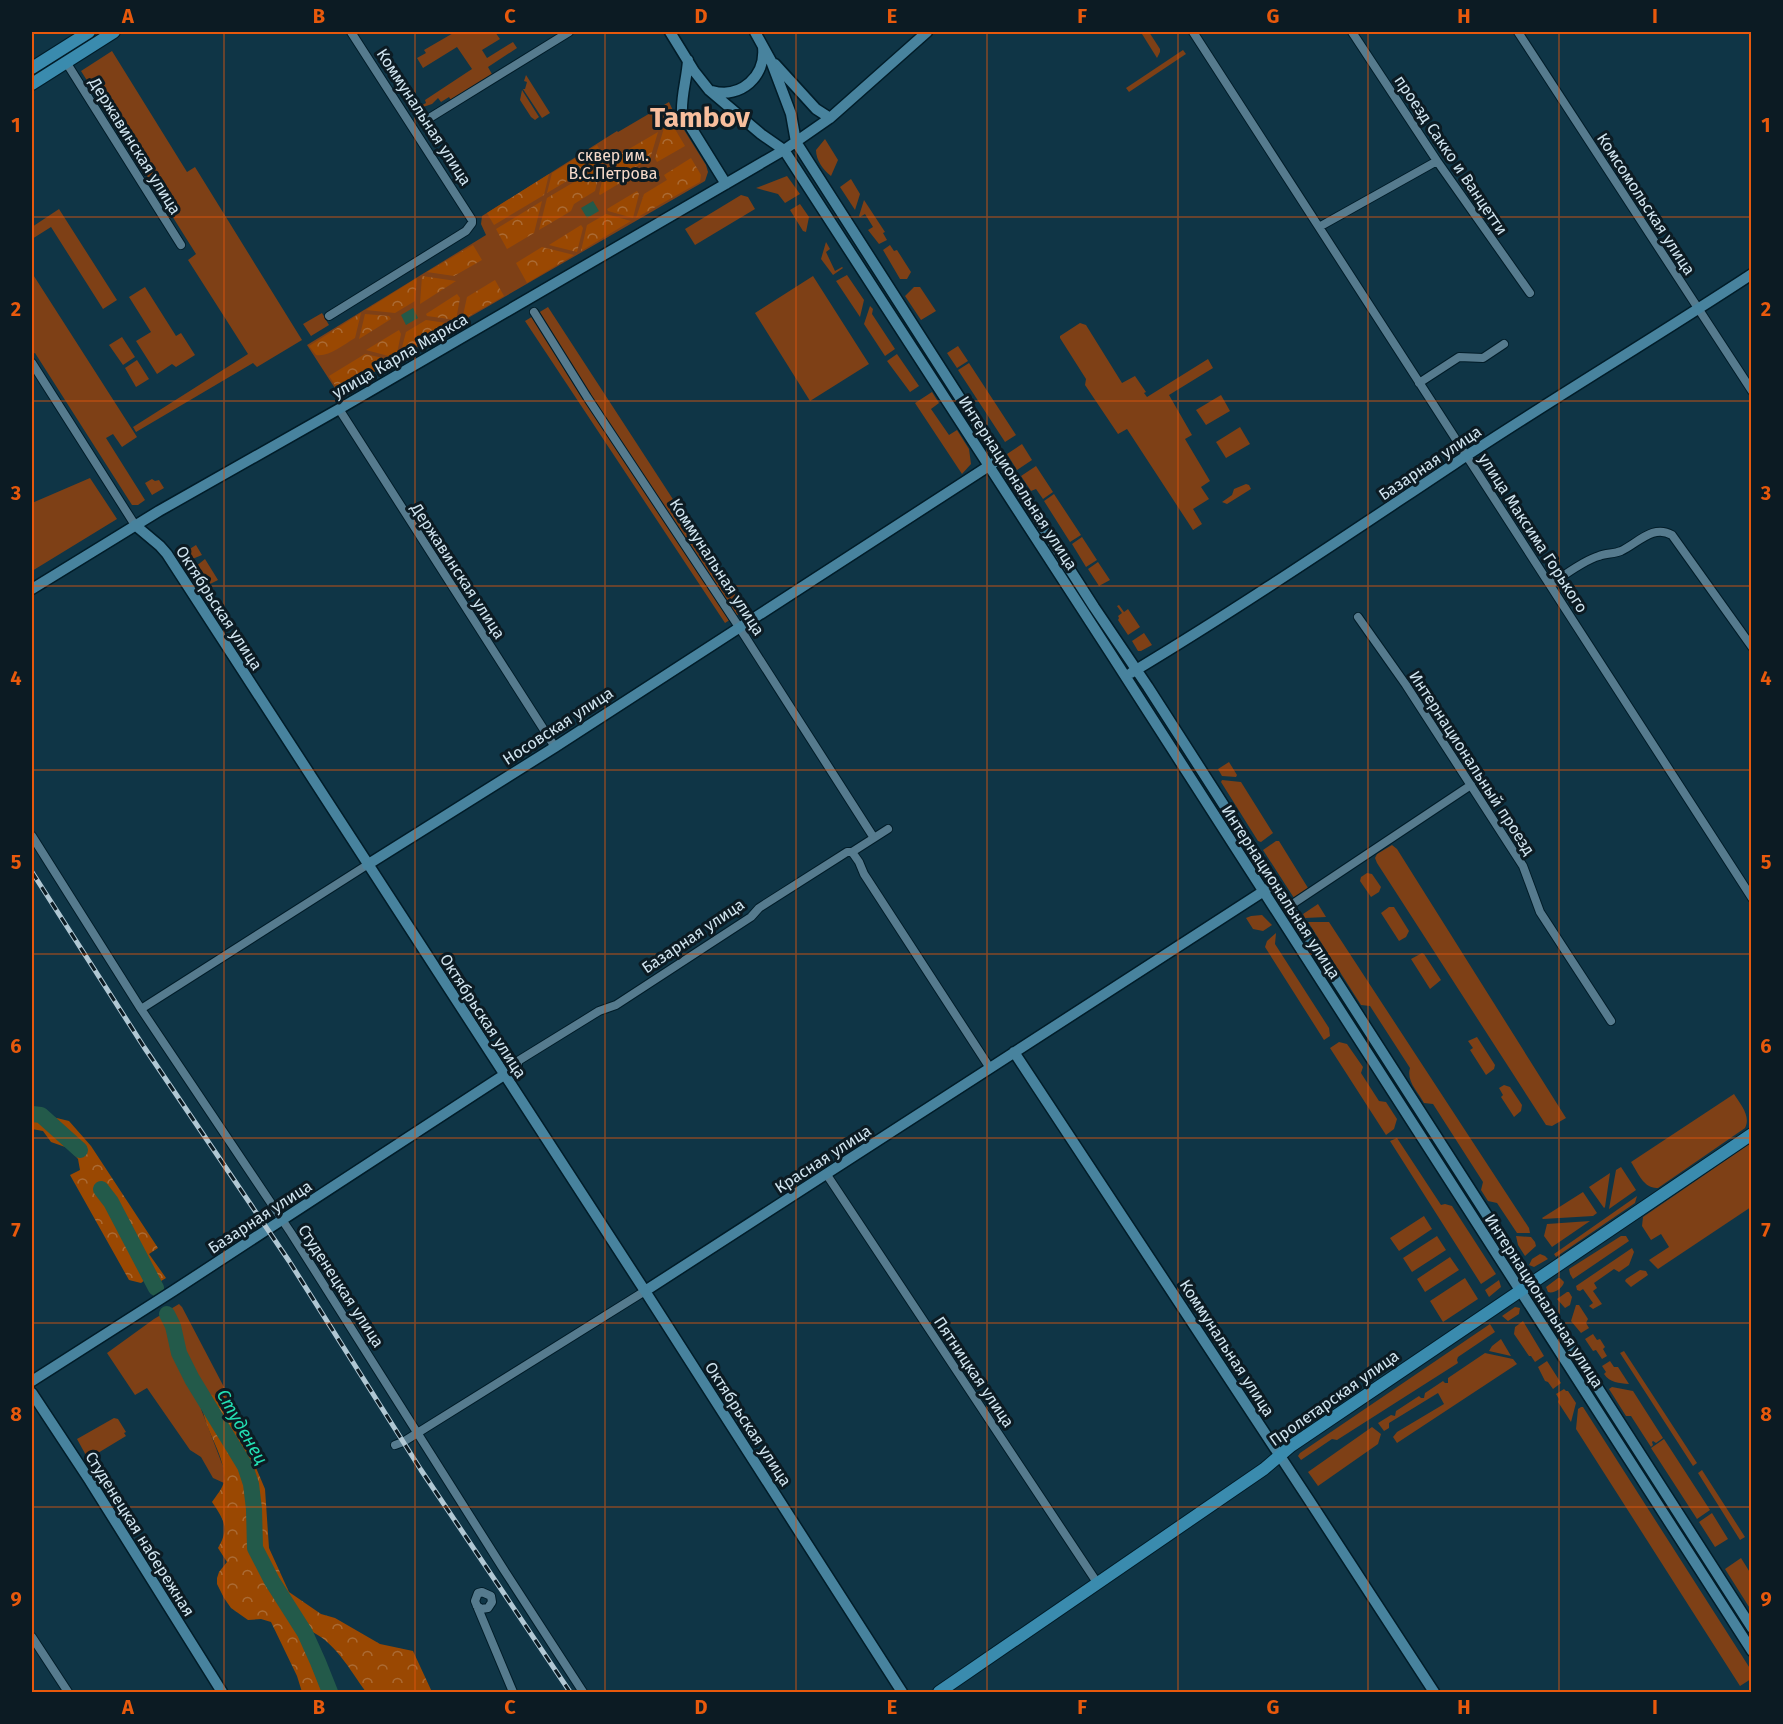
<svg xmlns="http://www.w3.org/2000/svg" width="1783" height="1724" font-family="'Fira Sans',sans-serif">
  <defs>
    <pattern id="forest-crowns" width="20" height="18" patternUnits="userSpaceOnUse" patternTransform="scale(1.5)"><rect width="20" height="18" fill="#9a4802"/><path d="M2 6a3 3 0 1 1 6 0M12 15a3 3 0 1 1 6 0" fill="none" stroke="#ab6b34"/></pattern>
  </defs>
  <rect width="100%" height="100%" fill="#0f3546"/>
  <path fill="#7e4016" d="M455 32H495L500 39 482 50 487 58 513 42 517 48 488 67 493 76 452 102 449 97 441 102 438 98 432 104 423 107 422 105 426 103 425 100 472 69 457 47 423 68 417 58 426 53 424 50Z
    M1146 32H1149L1160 49V52L1157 58 1142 34Z
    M1183 50 1186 54 1129 92 1126 88Z
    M112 51 187 172 195 167 302 340 257 367 253 363 136 432 133 427 248 354 188 260 196 254 81 71Z
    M526 75 550 113 542 118 523 89H525L527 82 524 81Z
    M522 90 539 117 535 120 531 117 520 100Z
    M669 102 676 117 706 165 708 172 705 181 338 393 307 345 486 235 481 224 482 216 617 131 618 132Z
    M825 139 838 160 831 176C823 170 816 160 816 150Z
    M787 176 800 194 785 203 778 194 756 188Z
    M851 179 860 194 855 210 840 187Z
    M741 195 748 197 755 209 695 245 685 229Z
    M864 200 885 232 883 233 887 240 879 244 868 230 873 227 865 214 860 217 859 216Z
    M800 204 809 217 806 232 803 231 790 210Z
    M59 209 117 300 103 309 51 227 32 239V227Z
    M826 242 830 249 826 252 835 271 842 267 843 268 833 275 821 259Z
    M890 245 894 251 897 250 911 272 907 279H900L883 250Z
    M32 273 137 437 122 447 113 434 106 438 145 500 138 505H132L35 353 32 354Z
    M847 275 864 300 860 317 836 281Z
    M813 276 869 364 810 401 755 313Z
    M145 287 176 336 181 333 195 355 176 367 172 364 157 374 136 341 151 332 129 297Z
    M914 287H920L936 311 921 320 905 296Z
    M870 306 873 309 872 314 895 349 885 356 864 324Z
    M548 307 745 610 725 623 525 321Z
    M322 313 329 325 311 336 303 324Z
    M1080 323 1086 325 1122 383 1135 376 1146 392 1144 393 1147 397 1208 359 1213 368 1169 395 1192 435 1185 439 1210 481 1201 487 1209 499 1193 509 1202 524 1193 530 1127 429 1118 434 1085 385 1086 379 1060 338V336Z
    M122 337 135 357 123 365 109 345Z
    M958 346 968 361 957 368 947 353Z
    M897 354 919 386 910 392 887 361Z
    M137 360 149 379 136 387 125 368Z
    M969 363 1016 435 1005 442 958 370Z
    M932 392 939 403 931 409 949 435 957 430 969 449 971 464 962 474 915 403Z
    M1221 395 1230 411 1206 425 1196 410Z
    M1240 427 1250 444 1226 458 1216 442Z
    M1022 444 1032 460 1017 470 1007 454Z
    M1036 466 1053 492 1043 499 1036 489 1031 491 1021 476Z
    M90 478 117 519 32 571V503Z
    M152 479 155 481 159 480 164 488 152 495 145 483Z
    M1246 484 1249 485 1251 489 1227 504 1222 502 1232 495 1234 489Z
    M1054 494 1081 535 1070 542 1044 501Z
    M1082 537 1097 560 1086 567 1072 544Z
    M196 545 202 555 190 560 185 552Z
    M205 559 218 580 206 586 195 567Z
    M1098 562 1110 580 1099 586 1088 569Z
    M1119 605 1124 612 1128 609 1140 627 1128 635 1118 620 1119 618 1118 616 1122 613 1117 606Z
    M1144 633 1152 645 1141 651H1138L1132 641Z
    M1229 762 1237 775 1236 777 1222 776 1218 769Z
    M1222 780 1241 782 1273 833 1261 842 1258 841 1221 782Z
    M1276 841H1279L1308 888 1307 890 1294 898 1263 850Z
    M1392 845 1397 849 1566 1118 1552 1126 1546 1125 1377 863 1375 858 1377 854Z
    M1367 873 1372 874 1381 887 1379 892 1371 897 1360 881 1361 877Z
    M1318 904 1326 917 1305 918 1303 914Z
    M1389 907H1394L1409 931 1406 937 1399 941 1381 913Z
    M1262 915 1272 925 1263 931 1253 929 1246 918 1251 916Z
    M1308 922H1329L1529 1228 1530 1233H1517L1497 1203 1488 1201 1481 1190 1483 1182 1433 1104 1424 1103C1418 1092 1406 1081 1410 1068L1370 1006 1361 1005Z
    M1276 933 1275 944 1329 1028 1330 1036 1324 1040 1265 947 1267 941Z
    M1422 953 1424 954 1441 980 1430 989 1411 959Z
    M1477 1037 1495 1065 1494 1069 1486 1075 1470 1050 1473 1048 1468 1041Z
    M1339 1042 1347 1044 1363 1067 1361 1073 1379 1101 1386 1102 1397 1119 1394 1129 1386 1135 1330 1048Z
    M1504 1085 1510 1087 1522 1105 1521 1111 1514 1117 1501 1097 1503 1095 1499 1088Z
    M1734 1094C1741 1105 1751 1116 1745 1128L1658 1188C1644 1189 1638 1173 1631 1162Z
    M1397 1138 1441 1205 1445 1204 1452 1206 1496 1274 1481 1284 1390 1141Z
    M1751 1143V1207L1658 1269 1649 1260 1669 1247 1661 1234 1651 1240 1642 1226 1643 1217Z
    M1621 1167 1636 1190 1609 1209 1616 1170Z
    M1610 1173 1605 1207 1604 1208 1589 1187Z
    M1583 1192 1597 1213 1593 1216 1543 1219 1542 1218Z
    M1637 1196 1635 1203 1556 1257 1554 1254Z
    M1424 1216 1432 1229 1399 1251 1390 1238Z
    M1590 1221 1552 1247 1544 1236 1547 1224Z
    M1437 1236 1446 1250 1412 1272 1403 1258Z
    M1516 1236 1531 1237 1535 1242 1536 1246 1525 1256 1518 1245Z
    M1621 1236H1626L1629 1241 1573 1279 1570 1274 1569 1269Z
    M1632 1248 1634 1252 1629 1265 1619 1272 1614 1269 1594 1283 1597 1288 1593 1291 1602 1304 1593 1309 1589 1306 1593 1303 1583 1289 1580 1291 1577 1290 1576 1286Z
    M1540 1254 1545 1256 1548 1259 1534 1267 1529 1265 1532 1259Z
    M1450 1257 1459 1270 1425 1292 1417 1279Z
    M1640 1270 1646 1271 1648 1275 1631 1287 1625 1281 1626 1279Z
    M1465 1278 1478 1299 1443 1322 1430 1301Z
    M1558 1278H1560L1564 1282C1563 1288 1554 1294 1548 1292L1546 1287Z
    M1499 1280 1501 1287 1489 1297 1485 1290Z
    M1567 1292H1569L1572 1297 1570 1305 1565 1308 1557 1299Z
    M179 1304 182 1307 225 1389 235 1418 230 1412 201 1409 224 1469V1483L213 1478 201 1457 190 1450 147 1388 135 1395 107 1353 154 1319Z
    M1576 1305H1579L1588 1319 1586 1323 1589 1328 1581 1333 1571 1321Z
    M1515 1307 1520 1308 1519 1314 1508 1321 1502 1316Z
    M1523 1321 1544 1356 1535 1362 1531 1356H1529L1514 1334 1515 1327Z
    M1490 1324 1495 1332 1458 1357 1457 1360 1458 1363 1337 1440 1332 1439 1301 1460 1298 1456 1300 1453Z
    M1593 1334 1597 1340 1600 1339 1605 1347 1603 1349 1607 1356 1602 1359 1596 1350 1593 1351 1585 1339Z
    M1501 1339 1511 1356 1489 1351 1492 1346Z
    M1624 1351 1697 1463 1693 1466 1620 1353Z
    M1485 1353 1513 1359 1517 1364 1397 1443 1393 1437 1397 1432 1444 1404 1438 1393 1389 1423V1428L1384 1431 1378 1423 1391 1415 1395 1416 1396 1411 1419 1396 1421 1398H1424L1425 1393 1443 1381 1445 1383H1448V1378Z
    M1547 1361 1561 1383 1553 1389 1548 1382 1545 1381 1538 1367Z
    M1610 1361 1614 1367H1618L1629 1384C1619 1383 1610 1383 1604 1374L1606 1372 1602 1366Z
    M1612 1387 1633 1391 1663 1438 1656 1443 1653 1441 1652 1442 1653 1445 1651 1447 1631 1416H1626L1609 1389Z
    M1564 1389 1566 1391H1568L1576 1403 1571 1422 1558 1402 1559 1399 1556 1394Z
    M1581 1407H1583L1751 1670V1679L1740 1686 1576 1429 1578 1409Z
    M114 1418 118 1419 126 1432 124 1433 126 1436 88 1459 77 1439Z
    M1372 1427 1381 1434 1378 1444 1318 1486 1308 1472Z
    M1664 1439 1710 1510 1697 1519 1651 1448Z
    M1702 1470 1745 1537 1740 1540 1698 1473Z
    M1712 1513 1728 1539 1715 1547 1699 1522Z
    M1741 1558 1751 1574V1610L1725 1569Z"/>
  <path fill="url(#forest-crowns)" d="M672 124 685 146 657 162 655 158 664 128Z
    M658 132 650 159 630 170 605 163Z
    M597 145 601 152 602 160 547 193 552 173Z
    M691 158 701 175 700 182 636 218 644 194 667 180 664 175Z
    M601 166 595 191 574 204 571 211 539 230 547 198Z
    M605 168 628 174 630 177 600 195 599 194Z
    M549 174 544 195 494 225 487 213Z
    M637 191 639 194 633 218 608 211 607 209Z
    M542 201 534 233 507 249 496 229Z
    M606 214 631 221 581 251 587 225Z
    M581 225 583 228 577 252 549 245Z
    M473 245 482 260 454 276 427 272Z
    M542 247 574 255 527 283 516 263Z
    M422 276 456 281 420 304Z
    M417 278 415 301 395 313 366 310Z
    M495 280 504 296 462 320 467 297Z
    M457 294 460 298 456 320 427 316 426 314Z
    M361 313 355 338C343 345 329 357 316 355L309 346Z
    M365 314 389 316 391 319 359 339Z
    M426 320 453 324 400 355 406 332Z
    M399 330 401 334 396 358 366 350Z
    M365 354 392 360 339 391 329 376Z
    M32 1112 69 1121 91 1146 158 1248 149 1254 166 1278 161 1281 154 1273 141 1283 129 1280 70 1175 80 1170 78 1159 68 1148 51 1142 43 1131 32 1129Z
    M206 1394 213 1395 235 1418 265 1489 269 1548 289 1592 321 1614 335 1618 380 1644 413 1651 432 1692H366C350 1670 334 1640 308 1630L303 1636V1644L326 1692H302L297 1676 271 1622 261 1619 248 1620 231 1608 224 1598 217 1584V1578L219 1572 227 1562 218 1548C230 1528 224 1520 212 1502 216 1496 223 1488 224 1481 227 1455 200 1426 202 1398Z"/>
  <path fill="#235a4a" d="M593 201 599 211 587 218 581 208Z
    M413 308 418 318 406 325 401 315Z"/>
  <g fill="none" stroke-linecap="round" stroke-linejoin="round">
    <path stroke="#235a4a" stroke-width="16" d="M32 1114 41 1115 80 1150
      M101 1189 111 1202 156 1288
      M167 1314 173 1326 179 1353 192 1379 245 1466 251 1484 254 1509 255 1548 272 1581 305 1633 318 1662 330 1692"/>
    <g stroke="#011c28" stroke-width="10">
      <path id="street" d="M1193 32 1752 898
        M1352 32 1437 161 1530 293
        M1518 32 1752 391
        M66 62 181 245
        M423 122 569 32
        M1319 227 1437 161
        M534 312 587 397 739 627 874 838
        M329 316 466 231 472 223V220L351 32
        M32 363 135 525
        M1419 383 1459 357 1483 358 1504 344
        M339 409 555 747
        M1550 585C1563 576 1584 560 1599 556 1606 553 1614 554 1621 551 1638 543 1653 524 1672 535L1752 647
        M1358 617 1406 685 1523 866 1540 912 1611 1021
        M32 836 141 1009 291 1233 504 1570 583 1692
        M852 852 859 862 864 874 990 1068
        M1288 907 1471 785
        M141 1009 367 865
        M518 1068V1061L599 1011 616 1005 751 917 759 908 847 852H852L888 829
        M827 1175 1098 1584
        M395 1445 403 1442 645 1291
        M477 1606 481 1609 488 1608 492 1602 491 1596 482 1592 478 1593 475 1601 477 1606 513 1692
        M32 1637 68 1692"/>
    </g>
    <g stroke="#011c28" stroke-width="13">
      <path id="secondary" d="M670 32 694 71 709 90 761 134 784 150 1111 654 1752 1651
        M755 32 771 61 791 114 796 142 1094 607 1148 687 1752 1628
        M688 60C687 78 681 96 682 113L726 184
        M775 64 816 109 830 118
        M712 91C741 99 766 76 763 47
        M135 525 160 546 167 554 645 1291 902 1692
        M32 589 159 511 339 409 784 150 830 118 927 32
        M1131 673C1241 607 1347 535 1454 464 1552 399 1653 339 1752 274
        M367 865 555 747 995 462
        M1014 1052 1309 1500 1434 1692
        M645 1291 1267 889
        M32 1381 173 1291 504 1075
        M32 1393 90 1481 222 1692"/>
    </g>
    <g stroke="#011c28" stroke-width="14">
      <path id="primary" d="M32 68 89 32
        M32 84 114 32
        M939 1692 1264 1469 1291 1446 1752 1134"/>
    </g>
    <use href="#street" stroke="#567b8e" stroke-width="8"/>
    <use href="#secondary" stroke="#48839e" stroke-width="10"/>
    <use href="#primary" stroke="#3a8bae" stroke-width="12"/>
    <g stroke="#b0c7d3" stroke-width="5">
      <path id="rail" d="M32 872 144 1047 289 1261 421 1470 570 1692"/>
    </g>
    <use href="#rail" stroke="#0c1b23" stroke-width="3" stroke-dasharray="9" stroke-linecap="butt"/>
  </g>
  <path fill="none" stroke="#e8590c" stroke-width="1.5" stroke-opacity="0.55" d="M224 32V1692M415 32V1692M605 32V1692M796 32V1692M987 32V1692M1178 32V1692M1368 32V1692M1559 32V1692M32 217H1752M32 401H1752M32 586H1752M32 770H1752M32 954H1752M32 1138H1752M32 1323H1752M32 1507H1752"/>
  <g text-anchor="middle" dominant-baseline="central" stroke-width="6" stroke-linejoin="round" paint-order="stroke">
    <g font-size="16" fill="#d1e5f0" stroke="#0c1b23">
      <text transform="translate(424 117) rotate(57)">Коммунальная улица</text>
      <text transform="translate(135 146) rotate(58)">Державинская улица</text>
      <text transform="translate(1451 155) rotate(56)">проезд Сакко и Ванцетти</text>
      <text transform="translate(1646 204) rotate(57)">Комсомольская улица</text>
      <text transform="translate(400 356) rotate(-30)">улица Карла Маркса</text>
      <text transform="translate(1430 463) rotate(-34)">Базарная улица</text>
      <text transform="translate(1018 483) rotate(57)">Интернациональная улица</text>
      <text transform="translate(1533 533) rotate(57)">улица Максима Горького</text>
      <text transform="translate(717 567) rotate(57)">Коммунальная улица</text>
      <text transform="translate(458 571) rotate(57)">Державинская улица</text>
      <text transform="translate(219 608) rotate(57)">Октябрьская улица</text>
      <text transform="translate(558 726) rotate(-33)">Носовская улица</text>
      <text transform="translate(1472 763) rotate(57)">Интернациональный проезд</text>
      <text transform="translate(1281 892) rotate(57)">Интернациональная улица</text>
      <text transform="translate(693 936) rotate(-34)">Базарная улица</text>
      <text transform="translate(483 1016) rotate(57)">Октябрьская улица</text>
      <text transform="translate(823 1159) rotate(-33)">Красная улица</text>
      <text transform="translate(260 1217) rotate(-33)">Базарная улица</text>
      <text transform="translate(341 1286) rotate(57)">Студенецкая улица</text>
      <text transform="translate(1544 1301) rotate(57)">Интернациональная улица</text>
      <text transform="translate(1227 1348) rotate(57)">Коммунальная улица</text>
      <text transform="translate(974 1372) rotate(56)">Пятницкая улица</text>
      <text transform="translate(1334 1398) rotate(-35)">Пролетарская улица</text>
      <text transform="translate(748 1424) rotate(57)">Октябрьская улица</text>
      <text transform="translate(140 1534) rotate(58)">Студенецкая набережная</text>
    </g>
    <g font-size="16" fill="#f7dbcb" stroke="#0c1b23">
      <text x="613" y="155">сквер им.<tspan x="613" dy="18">В.С.Петрова</tspan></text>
    </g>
    <g font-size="18" font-style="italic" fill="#23dfb3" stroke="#0c1b23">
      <text transform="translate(242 1427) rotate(60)">Студенец</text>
    </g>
    <g font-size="28" font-weight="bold" fill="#f8be9d" stroke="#0c1b23">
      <text x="700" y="117">Tambov</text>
    </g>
  </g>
  <rect width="1783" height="1724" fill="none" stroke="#0c1b23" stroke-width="66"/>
  <rect x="33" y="33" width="1717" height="1658" fill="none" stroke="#e8590c" stroke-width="2"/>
  <g font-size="20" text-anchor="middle" font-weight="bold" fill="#e8590c">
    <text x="128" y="23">A</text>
    <text x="319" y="23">B</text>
    <text x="510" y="23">C</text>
    <text x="701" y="23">D</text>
    <text x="892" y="23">E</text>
    <text x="1082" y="23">F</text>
    <text x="1273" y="23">G</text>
    <text x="1464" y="23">H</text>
    <text x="1655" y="23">I</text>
    <text x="16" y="132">1</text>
    <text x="1766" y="132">1</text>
    <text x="16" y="316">2</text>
    <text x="1766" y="316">2</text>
    <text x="16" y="500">3</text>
    <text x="1766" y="500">3</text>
    <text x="16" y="685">4</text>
    <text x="1766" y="685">4</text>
    <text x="16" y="869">5</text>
    <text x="1766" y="869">5</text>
    <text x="16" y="1053">6</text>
    <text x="1766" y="1053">6</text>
    <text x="16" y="1237">7</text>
    <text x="1766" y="1237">7</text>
    <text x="16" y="1421">8</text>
    <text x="1766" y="1421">8</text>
    <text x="16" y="1606">9</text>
    <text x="1766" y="1606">9</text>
    <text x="128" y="1714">A</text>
    <text x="319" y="1714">B</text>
    <text x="510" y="1714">C</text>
    <text x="701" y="1714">D</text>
    <text x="892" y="1714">E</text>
    <text x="1082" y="1714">F</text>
    <text x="1273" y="1714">G</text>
    <text x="1464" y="1714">H</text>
    <text x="1655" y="1714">I</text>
  </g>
</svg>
